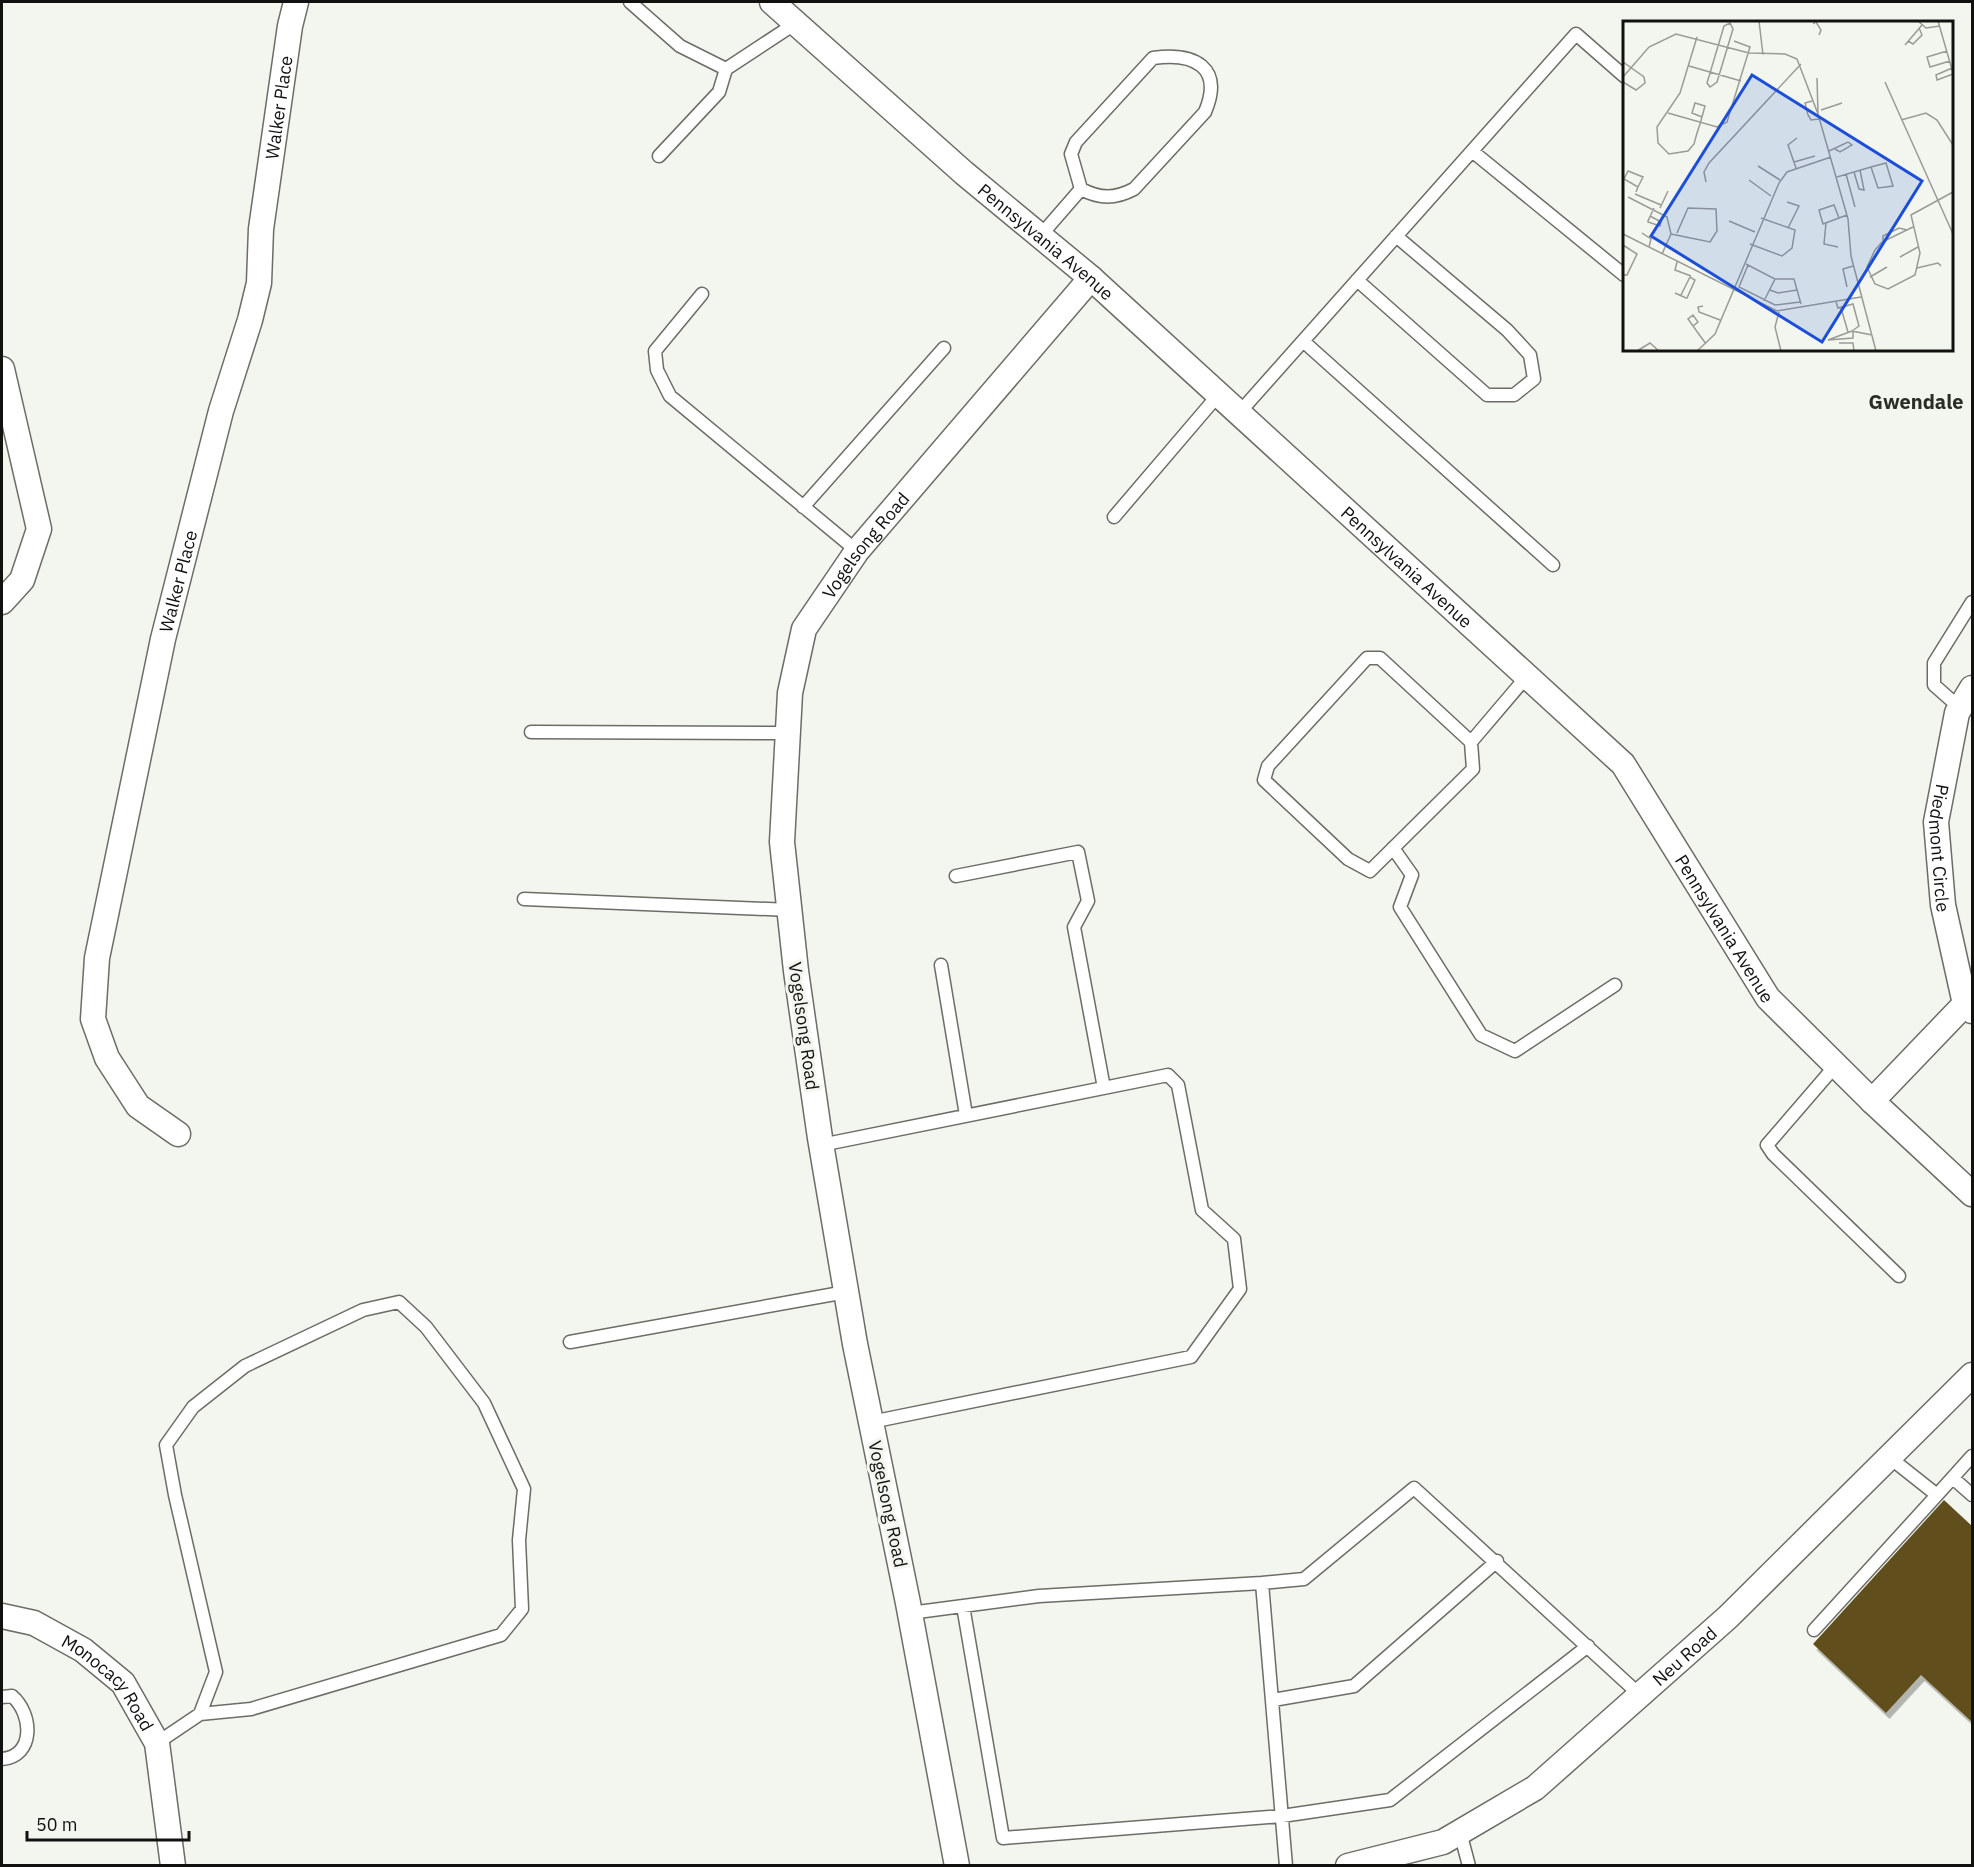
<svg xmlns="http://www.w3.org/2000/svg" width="1974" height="1867" font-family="'IBM Plex Sans',sans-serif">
  <defs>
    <filter id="shadow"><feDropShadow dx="3.5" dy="6" stdDeviation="0" flood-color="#0004"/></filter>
  </defs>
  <rect width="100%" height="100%" fill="#f3f6ee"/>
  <path fill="#614f1c" filter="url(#shadow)" d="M1944 1500 1972 1526V1722L1921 1675 1886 1713 1813 1644Z"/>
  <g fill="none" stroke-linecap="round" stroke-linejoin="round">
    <g stroke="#6b6d66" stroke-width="15">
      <path id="lane" d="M630 2 680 46 726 69 796 23
        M1472 151 1624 275
        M659 156 719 92 726 69
        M1041 235 1081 189 1071 154 1076 142 1153 58C1194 52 1224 67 1205 112L1134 189C1115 199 1100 199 1081 189
        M1357 280 1487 395H1514L1534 379 1530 355 1507 330 1396 236
        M702 294 655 351 657 370 670 396 857 551
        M1303 341 1553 565
        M1239 413 1576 34 1624 76
        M803 507 944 348
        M1114 517 1219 394
        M1960 708 1934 685V663L1972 602
        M531 732 787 733
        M1471 742 1380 658H1367L1268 766 1264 780 1348 859 1370 871 1473 769 1471 742 1528 675
        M1393 848 1412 875 1400 907 1481 1035 1515 1051 1615 985
        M956 876 1078 852 1088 901 1074 927 1104 1088
        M524 899 790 910
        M941 965 966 1115
        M1836 1065 1767 1145 1773 1154 1899 1276
        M821 1145 1168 1075 1178 1085 1202 1210 1234 1239 1240 1289 1191 1357 871 1422
        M570 1342 846 1292
        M1889 1457 1937 1495 1972 1456
        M1954 1479 1972 1495
        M1262 1583 1304 1579 1414 1488 1640 1695
        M963 1606 1003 1838 1282 1816 1390 1800 1588 1646
        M910 1613 1039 1596 1262 1583 1286 1866
        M1814 1630 1937 1495
        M2 1697 12 1696C33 1714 35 1756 2 1759
        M1273 1700 1354 1686 1497 1561
        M157 1743 200 1714 251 1709 501 1635 522 1609 519 1540 524 1489 484 1403 426 1327 399 1302 363 1310 245 1366 193 1407 166 1445 175 1495 216 1672 200 1714
        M1460 1832 1469 1866"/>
    </g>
    <g stroke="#6b6d66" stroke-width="27">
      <g id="street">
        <path id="s1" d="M772 2 964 173 1091 278 1623 764 1768 998 1872 1101 1972 1194"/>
        <path d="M2 369 39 529 22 580 2 602"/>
        <path id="s2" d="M1972 688 1957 713 1936 822 1943 905 1965 1004 1972 1011"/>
        <path d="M1872 1101 1965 1004"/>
        <path id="s3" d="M178 1134 138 1106 107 1058 93 1019 97 958 163 639 221 411 250 320 259 283 261 229 290 26 296 2"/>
        <path id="s4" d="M2 1616 34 1623 83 1650 123 1683 157 1743 173 1866"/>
        <path id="s5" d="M957 1866 908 1603 855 1344 820 1138 796 971 782 842 790 693 804 629 857 551 1091 278"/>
        <path id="s6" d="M1348 1866 1443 1842 1535 1788 1728 1617 1972 1375"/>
      </g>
    </g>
    <use href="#lane" stroke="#fff" stroke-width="12"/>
    <use href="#street" stroke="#fff" stroke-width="24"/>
  </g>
  <g text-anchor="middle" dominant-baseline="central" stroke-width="6" stroke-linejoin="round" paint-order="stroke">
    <g font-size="18" fill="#111210" stroke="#f3f6ee">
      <text stroke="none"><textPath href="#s3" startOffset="1080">Walker Place</textPath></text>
      <text stroke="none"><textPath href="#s1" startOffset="364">Pennsylvania Avenue</textPath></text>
      <text stroke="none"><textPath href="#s5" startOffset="1358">Vogelsong Road</textPath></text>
      <text stroke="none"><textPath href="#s1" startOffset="850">Pennsylvania Avenue</textPath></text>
      <text stroke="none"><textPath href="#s3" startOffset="594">Walker Place</textPath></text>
      <text stroke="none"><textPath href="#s2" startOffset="166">Piedmont Circle</textPath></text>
      <text stroke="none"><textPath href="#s1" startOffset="1336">Pennsylvania Avenue</textPath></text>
      <text transform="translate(804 1026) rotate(82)">Vogelsong Road</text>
      <text transform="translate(888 1504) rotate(78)">Vogelsong Road</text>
      <text stroke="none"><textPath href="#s6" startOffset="404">Neu Road</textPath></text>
      <text stroke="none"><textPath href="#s4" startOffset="130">Monocacy Road</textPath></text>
    </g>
    <g font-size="20" font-weight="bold" fill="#2a2c26" stroke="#f3f6ee">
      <text x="1916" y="401">Gwendale</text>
    </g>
  </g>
  <g transform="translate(1623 21)">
    <rect width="330" height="330" fill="#f3f6ee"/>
    <path fill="none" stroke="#999b95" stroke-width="1.5" d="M136 0 140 34M295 0 303 7 317 5M315 0 330 52M107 2 110 8 94 61 87 66 84 62 101 5ZM190 3 193 1 198 9 196 14M74 16 57 72 34 106 35 122 46 133 65 130 71 123 74 112 77 103 82 85 72 82 69 92 79 96M285 20 290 23 299 14 296 7M282 24 299 4M324 30 304 36 307 46 327 40M0 41 21 56 22 62 13 69 0 61M66 45 118 60M329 47 313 54 314 59 330 53M0 56 26 26 53 13 126 32 162 33 174 38 195 93 225 198 228 235 253 330M194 57 195 93M262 61 330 213M189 80 182 82 185 94 188 99 196 98M198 89 219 82M45 92 94 106 104 101 127 26 111 20M278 99 303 92 314 99 330 124M206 130 225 121 229 124 217 131 212 128M171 141 192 135M135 145 157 159M173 147 165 124 174 117M231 151 236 168 241 169 237 149M223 153 232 186M214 156 248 146 263 142 270 165 255 167 248 146M126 159 148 175M83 161 81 151 86 142 178 43M13 171 15 166 20 156 5 150 1 158 15 166M12 173 38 184M5 176 44 196 48 213 39 233M164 181 176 185 165 207M37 187 45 170M27 195 38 201 37 205 25 201V200L31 187M216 197 211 184 196 189 200 203 224 194M106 200 132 211M203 202 201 223 215 226M290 206 259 221 252 229 244 246 252 263 265 268 292 254 297 232 288 194 330 171M19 212 28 218 26 226M0 213 154 290 238 276M48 213 87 221 94 210 93 188 65 187 54 212M260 220V215L276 207 284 209M127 223 159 235 169 227 172 209 138 197M0 224 14 233 4 254H0M277 236 295 226M54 241 52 249 68 255M123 243 152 258 141 280M125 244 116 266 152 284 177 281M294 247 315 242 318 245M247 256 264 246M152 258H171L178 283M224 266 220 248 230 245M147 269 155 272 174 269M52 272 63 277H64L72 259 67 256 58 274M213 281 215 287 230 283 236 305 229 310 249 314M80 285 75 286 76 291 97 299M218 287 225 311M156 291 152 306 158 330M70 305 75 301 70 294 65 298 70 305 83 323M229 310 205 319 230 317V310M216 322H230L231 330M14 330 27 322 36 330M74 330 92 313 156 162 164 151 208 136"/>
    <path fill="#1d4ed8" fill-opacity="0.15" stroke="#1d4ed8" stroke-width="3" d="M129 54 299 160 199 321 28 215Z"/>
    <rect width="330" height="330" fill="none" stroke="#111210" stroke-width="3"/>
  </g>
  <rect width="1974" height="1867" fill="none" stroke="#111210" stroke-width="6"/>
  <path d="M27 1831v9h162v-9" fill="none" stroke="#111210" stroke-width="3"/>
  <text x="36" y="1831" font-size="18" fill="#111210" stroke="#f3f6ee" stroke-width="4.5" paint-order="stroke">50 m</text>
</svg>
